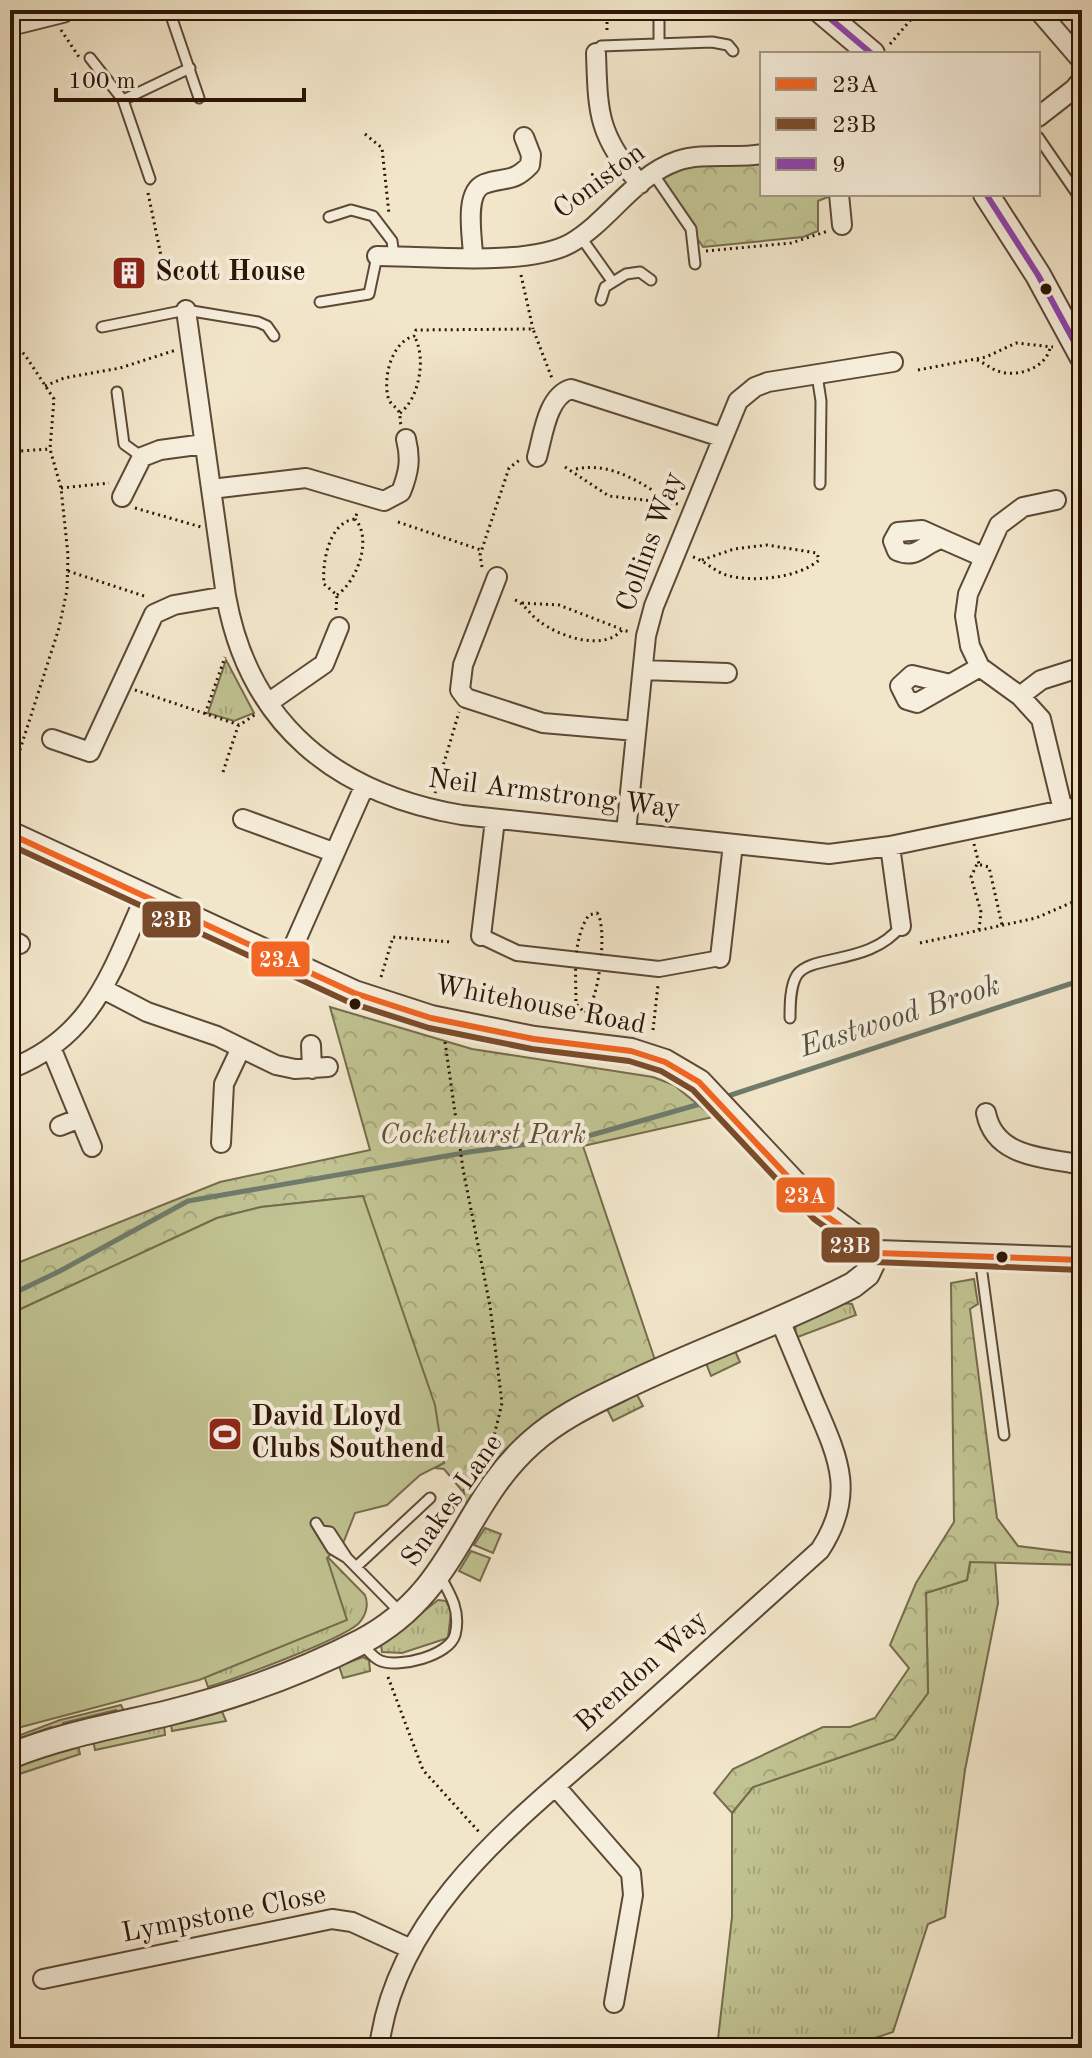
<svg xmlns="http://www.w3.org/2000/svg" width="1092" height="2058" font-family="'Old Standard TT',serif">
  <defs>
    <pattern id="grass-tufts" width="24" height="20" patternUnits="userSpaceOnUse" patternTransform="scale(2)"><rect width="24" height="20" fill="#c1c392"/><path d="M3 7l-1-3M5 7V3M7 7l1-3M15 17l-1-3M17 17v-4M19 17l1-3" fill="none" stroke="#a6a77c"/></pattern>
    <pattern id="forest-crowns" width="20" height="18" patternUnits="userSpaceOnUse" patternTransform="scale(2)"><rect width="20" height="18" fill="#c1c392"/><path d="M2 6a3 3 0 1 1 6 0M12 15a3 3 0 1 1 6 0" fill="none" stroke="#a6a77c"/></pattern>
  </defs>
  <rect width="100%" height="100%" fill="#f2e6ca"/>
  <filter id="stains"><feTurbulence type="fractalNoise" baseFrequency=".0025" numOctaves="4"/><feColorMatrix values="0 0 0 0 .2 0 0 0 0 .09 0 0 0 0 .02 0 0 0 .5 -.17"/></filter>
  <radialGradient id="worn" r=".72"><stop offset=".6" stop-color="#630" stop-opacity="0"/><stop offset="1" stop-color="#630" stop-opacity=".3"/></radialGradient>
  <path fill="url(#grass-tufts)" stroke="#766c4c" stroke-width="2" d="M226 660 254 713 234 721 208 713Z
    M841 1303 852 1304 856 1315 795 1338 796 1322Z
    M735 1351 740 1362 711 1376 706 1363Z
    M636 1393 643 1406 613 1421 606 1407Z
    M485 1528 501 1534 493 1553 474 1545Z
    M310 1539 365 1595C369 1605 366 1616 358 1624 338 1641 237 1678 208 1687L200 1664Z
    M471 1551 490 1558 480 1581 459 1571Z
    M995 1561 998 1603 965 1770 945 1917 928 1924 893 2032 860 2043 858 2048H717L732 1917V1813L753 1787 894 1739 928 1693 926 1593 967 1580 970 1562Z
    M438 1600 446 1601 451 1611 448 1638 402 1653 382 1652 381 1645Z
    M363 1657 369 1660 370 1671 343 1678 339 1666Z
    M121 1705 124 1711 117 1714 116 1710 63 1723 64 1729 53 1732 51 1727 10 1742V1739L60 1720Z
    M221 1709 226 1721 172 1731 171 1725Z
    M164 1724 165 1735 95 1750 93 1740Z
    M78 1745 80 1754 10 1777V1766Z"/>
  <path fill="url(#forest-crowns)" stroke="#766c4c" stroke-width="2" d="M762 154V194H835L818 201V231L803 237 703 247 654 175 666 166Z
    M330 1007 472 1049 653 1077 674 1085 713 1117 583 1146 656 1363 501 1462 466 1506 464 1493 444 1469 435 1468 444 1463 363 1196 261 1207 217 1218 10 1314V1266L220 1182 370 1150Z
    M974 1279 978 1304 970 1309 997 1518 1018 1546 1082 1554V1565L970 1562 967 1580 926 1593 928 1693 894 1739 753 1787 732 1813 714 1793 733 1769 823 1727H850L875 1718 909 1668 890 1645 916 1583 954 1522 951 1283Z"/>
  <path fill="#c1c392" stroke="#766c4c" stroke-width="2" d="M363 1196 435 1405 444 1463 420 1475 387 1505 355 1513 344 1541 327 1558 347 1620 199 1680 10 1730V1314L217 1218 261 1207Z"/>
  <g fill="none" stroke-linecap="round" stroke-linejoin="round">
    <path stroke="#6f7b6c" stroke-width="5" d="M731 1095 1082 980
      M10 1295 60 1271 188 1201 469 1152 588 1136 700 1104"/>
    <g stroke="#5d4836" stroke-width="13">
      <path id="service" d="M169 10 199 98
        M659 10V44
        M596 53 601 46 712 42 728 45 733 51
        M90 58 123 100 150 179
        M123 100 190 68
        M1038 137 1082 201
        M654 175 691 229 695 264
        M329 217 351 210 373 216 392 241 394 256
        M580 236 612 281
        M601 300 605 287 626 274 640 272 651 280
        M320 302 369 294 377 256
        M102 327 186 310 258 322 267 326 274 336
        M817 375 821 401 820 484
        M117 392 124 444 142 457
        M790 1018C790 1005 790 986 797 975 811 954 871 965 901 926
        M980 1258 1004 1435
        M316 1523 332 1549 347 1558 400 1612
        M321 1531 330 1532 347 1558
        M356 1567 430 1498
        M362 1644C368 1650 373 1658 381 1661 399 1668 449 1656 455 1635 461 1612 451 1595 440 1576"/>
    </g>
    <g stroke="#5d4836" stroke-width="18">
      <path id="pedestrian" d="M481 936 517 953 659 969 720 958"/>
    </g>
    <g stroke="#5d4836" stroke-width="22">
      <path id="minor" d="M1038 10 1082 61
        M596 53C598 116 598 134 640 184
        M1038 117 1074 89 1082 79
        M839 194 842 225
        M377 256C427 256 528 267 571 243 609 221 634 176 677 161 703 152 735 159 762 154
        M473 257C473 239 463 193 484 184 505 176 512 184 530 165L531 155 524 137
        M186 310 226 596C249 725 337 794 462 815L829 854 890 846 1082 806
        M537 457C543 436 547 396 571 389L721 437
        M211 489 306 478 384 501 401 492C409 472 411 459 406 439
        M122 497 142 457 160 450 204 444
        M1056 500 1023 507 999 525 968 594 965 616 970 646 980 667 1020 696 1041 719 1063 810
        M942 539 922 530 898 532 893 541 897 551C918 560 923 543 942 539L983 557
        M497 577 463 665 460 690 466 698 543 723 636 731
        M643 670 727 673
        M950 684 912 675 900 686 907 700 917 703 980 667
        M1020 696 1041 680 1082 667
        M268 703 324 664 339 627
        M52 739 90 752 154 614 174 605 226 596
        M243 819 333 852
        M626 832 646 636 654 606 738 401 755 387 768 382 893 362
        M890 846 901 926
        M481 936 495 820
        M10 940 20 944
        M720 958 733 844
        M286 963 364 787
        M103 989 147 1012 217 1036 276 1065 295 1069 328 1067
        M311 1045 312 1069
        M52 1050 92 1147
        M10 1069C93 1037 111 972 145 897
        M986 1113C995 1158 1044 1157 1082 1165
        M60 1126 80 1118
        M221 1143 224 1084 241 1048
        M556 1787 631 1873 633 1895 614 2003
        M43 1979 332 1919 352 1922 411 1949
        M379 2048C396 1908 522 1817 620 1730 687 1670 753 1610 820 1550 856 1495 839 1459 815 1404 803 1375 791 1347 779 1318"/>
    </g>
    <g stroke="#5d4836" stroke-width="28">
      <path id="tertiary" d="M820 10 872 54
        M10 23 62 10
        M986 194 1038 275 1082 356
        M10 834 354 993 431 1018 534 1039 631 1051 665 1062 699 1082 821 1212 877 1253 1082 1260
        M10 1756C62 1735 114 1726 168 1713 233 1697 302 1672 361 1642 457 1592 461 1504 532 1442 560 1417 593 1402 626 1386 700 1350 780 1323 853 1285L867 1274 877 1253"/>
    </g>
    <path stroke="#2b1405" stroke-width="3" stroke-dasharray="2 4" stroke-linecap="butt" d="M607 10V34
      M61 30 79 57
      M890 44 919 10
      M365 134 382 148 389 214
      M148 193 166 280
      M706 251 791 243 828 231
      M521 275 533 329
      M10 340 25 355 54 399 50 449 61 488 68 555 67 590 59 628 10 781
      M977 360C985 363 992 370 1001 372 1020 377 1046 367 1050 348
      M918 370 986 357 1016 343 1053 347
      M45 386 64 378 120 368 176 350
      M400 413C419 399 427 357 414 336
      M401 424C399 420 401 416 399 412 396 406 390 405 388 397 383 376 392 342 414 336L416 330 533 329 553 381
      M10 447 20 451 50 449
      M565 467 609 496 679 504
      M576 469C608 462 638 480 664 498
      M61 488 109 483
      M135 508 201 527
      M398 522 481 550
      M693 557C705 561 714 571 726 575 752 583 799 578 819 560L817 553 767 545 734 549 702 560
      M482 567 480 555 509 468 521 459
      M68 571 147 597
      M337 595C357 581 373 539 355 519
      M515 600C525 604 530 615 539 621 558 636 603 652 622 630L631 632
      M522 603 559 605 621 629
      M336 610 337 595 324 584C322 562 329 522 355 519L358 510
      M135 690 239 725
      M205 714 225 657
      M223 772 238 726 256 714
      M435 793 459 712
      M974 844 979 864
      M597 913C608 926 599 1003 585 1013L576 1004C576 976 572 939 589 915Z
      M979 930 981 912 971 877 977 864 989 867 1002 925
      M920 943 1036 918 1082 898
      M381 977 393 937 451 942
      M653 1030 658 985
      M445 1042 463 1169 490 1306 502 1403 489 1457
      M464 1491 479 1469
      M388 1677 423 1770 480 1833"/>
    <use href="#service" stroke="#f7efdd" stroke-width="9"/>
    <use href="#pedestrian" stroke="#f7efdd" stroke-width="14"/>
    <use href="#minor" stroke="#f7efdd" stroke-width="18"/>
    <use href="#tertiary" stroke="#f7efdd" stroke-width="24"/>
    <g stroke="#f7efdd" stroke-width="12">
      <path id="bus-1" d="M10 834 354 993 431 1018 534 1039 631 1051 665 1062 699 1082 821 1212 877 1253 1082 1260"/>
    </g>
    <g stroke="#f7efdd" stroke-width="12">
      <path id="bus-2" d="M10 845 351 1003 429 1028 532 1049 629 1061 661 1071 693 1090 814 1219 874 1262 1082 1270"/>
    </g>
    <g stroke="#f7efdd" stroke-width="12">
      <path id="bus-3" d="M820 10 872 54
        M986 194 1038 275 1082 356"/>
    </g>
    <use href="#bus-1" stroke="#f26522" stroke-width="6"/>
    <use href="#bus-2" stroke="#7a4b2a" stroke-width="6"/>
    <use href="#bus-3" stroke="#8e44ad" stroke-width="6"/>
  </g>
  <defs>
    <g id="building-square" transform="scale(1.8)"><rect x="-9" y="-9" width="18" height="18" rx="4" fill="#8f2418" stroke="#f7efdd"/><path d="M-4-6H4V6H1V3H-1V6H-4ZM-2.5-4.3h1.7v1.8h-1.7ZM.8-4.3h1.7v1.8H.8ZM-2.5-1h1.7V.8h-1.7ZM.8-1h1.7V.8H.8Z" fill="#fff"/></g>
    <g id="stadium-square" transform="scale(1.8)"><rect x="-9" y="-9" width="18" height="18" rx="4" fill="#8f2418" stroke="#f7efdd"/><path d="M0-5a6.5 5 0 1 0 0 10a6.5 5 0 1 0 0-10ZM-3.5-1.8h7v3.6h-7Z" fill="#fff"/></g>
  </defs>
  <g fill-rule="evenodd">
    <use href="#building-square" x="129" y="273"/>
    <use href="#stadium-square" x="225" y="1434"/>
  </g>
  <g fill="#2b1405" stroke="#f7efdd" stroke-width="3">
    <circle cx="1046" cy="289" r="7"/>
    <circle cx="355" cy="1004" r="7"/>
    <circle cx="1002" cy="1257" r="7"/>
  </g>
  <g text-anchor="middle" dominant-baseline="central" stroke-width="8" stroke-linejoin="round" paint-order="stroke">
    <g font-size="28" fill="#2b1405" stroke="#f7efdd">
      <text transform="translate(600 182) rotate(-37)">Coniston</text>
      <text transform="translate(651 542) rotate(-70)">Collins Way</text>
      <text transform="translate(554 795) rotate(7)">Neil Armstrong Way</text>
      <text transform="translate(540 1006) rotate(11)">Whitehouse Road</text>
      <text transform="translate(453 1501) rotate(-55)">Snakes Lane</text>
      <text transform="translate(642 1672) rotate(-42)">Brendon Way</text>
      <text transform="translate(224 1915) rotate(-11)">Lympstone Close</text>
    </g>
    <g font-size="28" font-weight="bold" fill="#2b1405" stroke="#f7efdd" text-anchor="start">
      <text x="155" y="273">Scott House</text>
      <text x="251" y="1418">David Lloyd<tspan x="251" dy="32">Clubs Southend</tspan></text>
    </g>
    <g font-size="28" font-style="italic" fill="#605136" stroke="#f7efdd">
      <text x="483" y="1136">Cockethurst Park</text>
    </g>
    <g font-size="30" font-style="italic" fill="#535041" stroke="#f7efdd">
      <text transform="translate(900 1017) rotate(-18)">Eastwood Brook</text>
    </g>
  </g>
  <g stroke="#f7efdd" stroke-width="3">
    <rect x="141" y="900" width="61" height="39" rx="8" fill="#7a4b2a"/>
    <rect x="250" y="940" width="61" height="38" rx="8" fill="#f26522"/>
    <rect x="775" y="1176" width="61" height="38" rx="8" fill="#f26522"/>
    <rect x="820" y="1226" width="61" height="38" rx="8" fill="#7a4b2a"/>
  </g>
  <g font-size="22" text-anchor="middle" font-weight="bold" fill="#fff">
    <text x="171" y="927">23B</text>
    <text x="280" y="967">23A</text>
    <text x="805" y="1203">23A</text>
    <text x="850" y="1253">23B</text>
  </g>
  <rect width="1092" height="2058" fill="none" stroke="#f2e6ca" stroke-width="40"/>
  <rect x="12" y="12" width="1068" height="2034" fill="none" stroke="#2b1405" stroke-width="4"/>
  <rect x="20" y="20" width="1052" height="2018" fill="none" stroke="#2b1405" stroke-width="2"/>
  <rect x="760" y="52" width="280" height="144" fill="#f7efdd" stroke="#a59787" stroke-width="2"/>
  <rect x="776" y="78" width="40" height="12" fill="#f26522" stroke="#a59787" stroke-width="2"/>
  <text x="832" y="92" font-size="24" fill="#2b1405">23A</text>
  <rect x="776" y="118" width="40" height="12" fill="#7a4b2a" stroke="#a59787" stroke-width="2"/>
  <text x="832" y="132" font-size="24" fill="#2b1405">23B</text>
  <rect x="776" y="158" width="40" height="12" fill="#8e44ad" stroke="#a59787" stroke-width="2"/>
  <text x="832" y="172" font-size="24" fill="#2b1405">9</text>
  <path d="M56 88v12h248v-12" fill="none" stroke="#2b1405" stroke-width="4"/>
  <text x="68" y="88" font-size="24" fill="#2b1405" stroke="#f7efdd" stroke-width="6" paint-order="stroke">100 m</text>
  <rect width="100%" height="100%" filter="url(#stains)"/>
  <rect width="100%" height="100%" fill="url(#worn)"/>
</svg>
